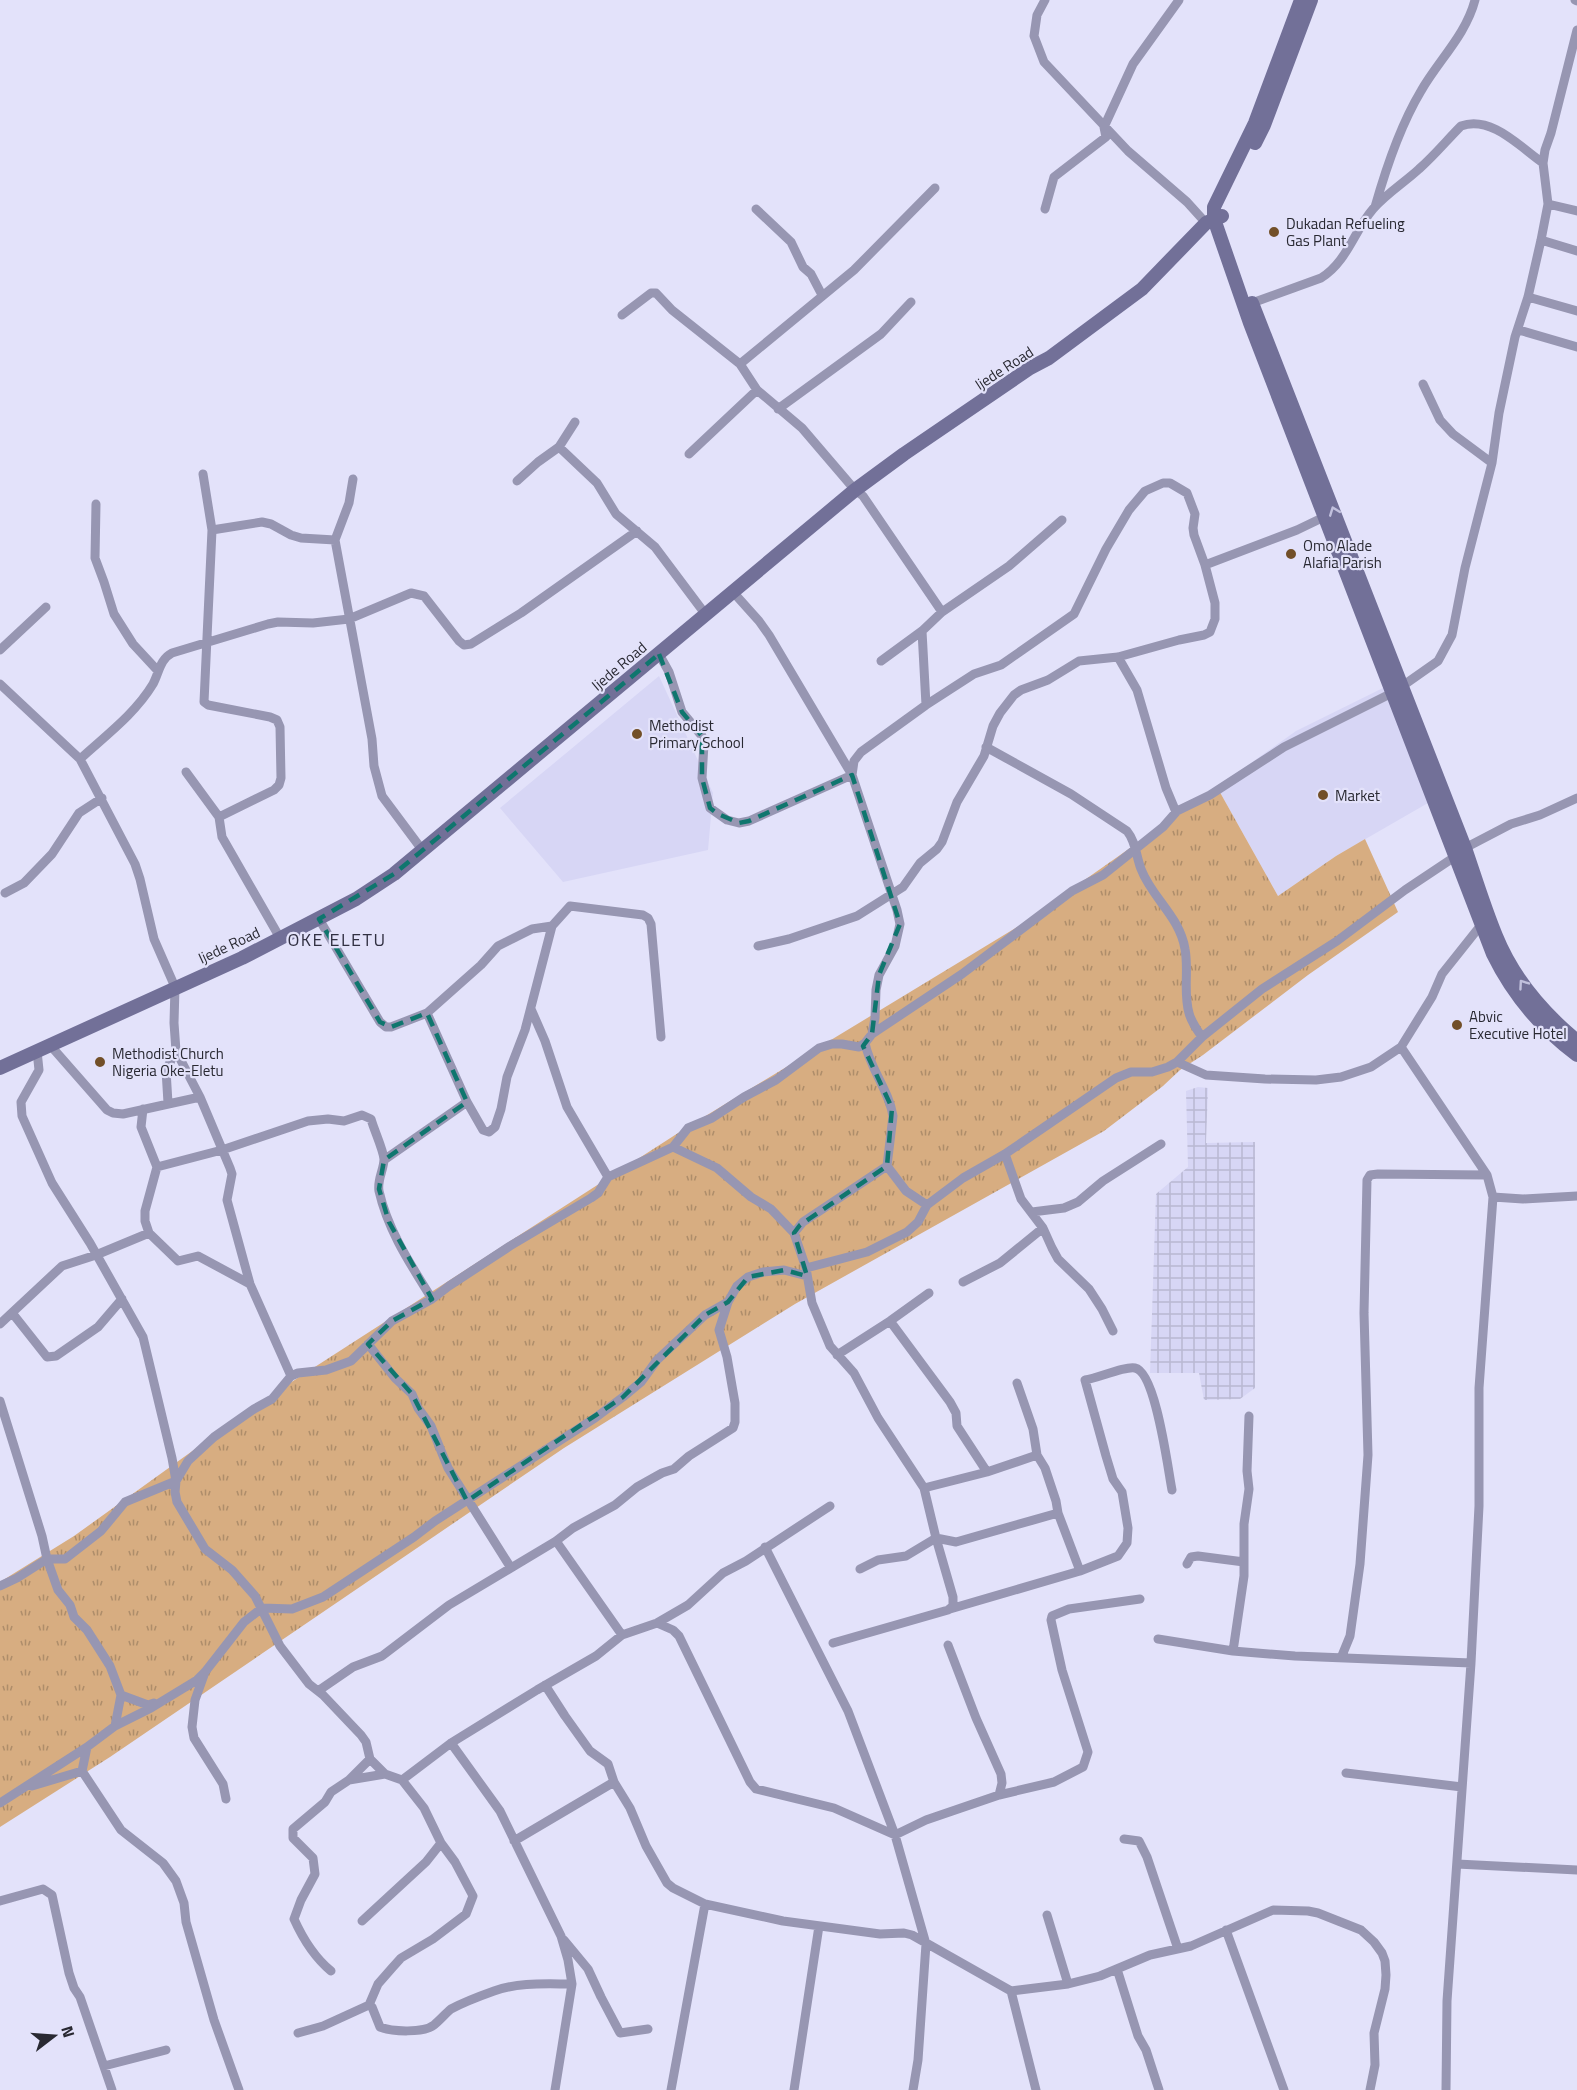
<svg xmlns="http://www.w3.org/2000/svg" width="1577" height="2090" font-family="'Titillium Web',sans-serif">
  <defs>
    <pattern id="industrial-grid" width="8" height="8" patternUnits="userSpaceOnUse" patternTransform="scale(1.5)"><rect width="8" height="8" fill="#d7d6f5"/><path d="M0 4h8M4 0v8" fill="none" stroke="#b9b8d2"/></pattern>
    <pattern id="grass-tufts" width="24" height="20" patternUnits="userSpaceOnUse" patternTransform="scale(1.5)"><rect width="24" height="20" fill="#d7ad81"/><path d="M3 7l-1-3M5 7V3M7 7l1-3M15 17l-1-3M17 17v-4M19 17l1-3" fill="none" stroke="#ae8d6a"/></pattern>
  </defs>
  <rect width="100%" height="100%" fill="#e3e2fa"/>
  <path fill="#d7d6f5" d="M659 676 713 793 708 850 563 882 500 808Z
    M1385 687 1428 803 1336 856 1278 896 1217 787 1296 731Z"/>
  <path fill="url(#industrial-grid)" d="M1198 1087 1208 1088 1206 1143 1255 1142V1388L1240 1399 1204 1400 1199 1373H1150L1156 1194 1188 1167 1186 1091Z"/>
  <path fill="url(#grass-tufts)" d="M1217 787 1278 896 1336 856 1365 839 1398 912 1308 975 1203 1055 1180 1070 1163 1086 1104 1131 795 1304 564 1448 110 1757 0 1827V1582L74 1536 262 1401 689 1126 1019 926Z"/>
  <g fill="none" stroke-linecap="round" stroke-linejoin="round">
    <path stroke="#9796b2" stroke-width="9" d="M1045 0 1037 15 1034 36 1044 62 1128 151 1187 202 1206 223
      M1575 0 1577 1
      M1548 204 1577 211
      M1375 207C1386 168 1400 126 1421 91 1438 61 1466 35 1475 0
      M756 209 791 242 803 267 811 274 822 295
      M1045 209 1054 177 1106 137 1104 127 1133 64 1179 0
      M1541 240 1577 251
      M1528 297 1577 311
      M1252 303 1321 278C1347 262 1354 231 1373 209 1386 194 1405 182 1419 169 1434 156 1447 140 1461 126 1491 115 1520 147 1543 163
      M622 315 651 293H656L672 310 740 364 757 390 802 428 855 490 863 496 942 612
      M1519 330 1577 347
      M740 364 854 270 935 188
      M1423 384 1440 420 1453 434 1492 463
      M778 409 881 334 911 302
      M559 447 597 483 616 514 655 547 706 615
      M689 454 757 390
      M203 474 212 530 204 702 208 705 270 717 277 720 280 727 281 778 279 785 274 790 219 817
      M353 479 349 503 335 540 372 739 374 766 382 796 423 851
      M517 481 538 462 559 447 575 422
      M96 504 95 558 104 582 114 614 133 644 158 671
      M212 530 262 522 271 524 291 535 301 538 335 540
      M1205 565 1297 530 1324 517
      M922 631 926 705
      M0 650 46 607
      M659 654 669 672 682 712 702 736 704 744 702 778 710 808 727 820 739 823 749 821 852 775 854 761 861 752 926 705 974 674 1001 665 1074 614 1106 549 1129 510 1145 491 1163 483H1170L1187 493 1195 514 1193 528 1194 535 1205 565 1215 603V619L1210 632 1204 635 1179 640 1118 657 1079 661 1048 680 1021 690 1014 695 1000 713 993 726 984 756 957 802 942 842 937 849 920 863 903 887 857 916 789 939 758 946
      M1118 657 1137 690 1166 788 1176 812
      M881 661 922 631 942 612 1009 566 1062 520
      M0 684 80 759 135 864 140 879 154 939 175 987 174 1023 176 1051 200 1097 230 1168 232 1174 227 1200 250 1284 291 1376
      M1401 687 1438 661 1452 635 1465 568 1492 463 1499 413 1515 337 1528 297 1541 240 1548 204 1543 163 1545 150 1551 133 1577 30
      M986 747 1071 794 1127 831C1136 842 1136 856 1141 869 1152 898 1180 917 1185 949 1189 970 1183 992 1189 1013 1191 1021 1197 1030 1202 1037
      M80 759C105 736 135 714 153 684 159 673 160 659 172 653L268 624 278 622 313 623 349 619 411 593 424 596 459 641 464 645 471 644 521 613 637 531
      M186 772 219 817 222 837 280 938
      M1465 848 1511 824 1540 815 1577 798
      M5 893 24 883 52 854 79 813 102 798
      M319 919 380 1022 386 1027H391L427 1013 481 965 498 946 532 929 552 926
      M531 1009 545 1041 567 1107 608 1177
      M427 1013 467 1102 483 1130 489 1132 495 1127 501 1109 507 1077 525 1030 552 926 570 906 643 915 648 918 651 924 661 1037
      M872 1034 962 974 1072 891 1103 875 1163 827 1177 811 1210 795 1284 747 1392 693
      M865 1043C870 1069 889 1090 893 1116L887 1166 906 1191 927 1205
      M50 1045 107 1110 113 1113 123 1114 200 1097
      M1401 1047 1487 1175
      M37 1051 39 1070 21 1102 22 1116 52 1183 90 1243 143 1337 172 1458 176 1481 175 1492 177 1502 205 1549 232 1570 255 1596 280 1646 309 1684 323 1695 361 1735 366 1742 370 1759 385 1774 402 1780 424 1808 441 1843 455 1862 473 1896 466 1914 433 1939 401 1958 392 1968 378 1984 369 2005 323 2026 298 2033
      M1177 1062 1206 1075 1265 1079 1316 1080 1341 1077 1371 1067 1401 1047 1432 997 1442 974 1481 925
      M168 1103 166 1070 176 1051
      M143 1109 141 1127 157 1167 145 1211V1221L149 1233 178 1261 198 1256 250 1284
      M673 1147 717 1168 751 1197 771 1209 794 1233 806 1268 812 1303 830 1346 854 1373 878 1418 924 1488 936 1538 953 1597V1606L948 1610 833 1643
      M1005 1154 1021 1199 1043 1228 1052 1248 1058 1259 1089 1289 1102 1309 1113 1331
      M384 1160 467 1102
      M157 1167 222 1150 308 1121 328 1119 344 1121 362 1115 371 1119C374 1130 383 1149 384 1159 384 1170 377 1179 379 1191 388 1231 411 1265 432 1299
      M1032 1212 1064 1208 1078 1202 1103 1181 1161 1144
      M794 1233 803 1222 887 1166
      M806 1268 867 1252 907 1232 918 1222 927 1205 963 1178 1005 1154 1116 1078 1131 1072H1152L1168 1067 1177 1062 1202 1037 1262 989 1337 941 1405 890 1456 856
      M963 1282 1000 1263 1043 1228
      M13 1314 47 1357 56 1356 98 1327 122 1299
      M890 1321 950 1402 956 1413 957 1426 987 1472
      M0 1324 62 1266 96 1255 149 1233
      M368 1344 395 1378 412 1394 418 1408 431 1426 448 1468 511 1568
      M837 1355 890 1321 929 1293
      M1017 1383 1033 1429 1037 1455 1045 1468 1056 1501 1058 1513 1080 1571
      M0 1401 42 1536 47 1559 58 1590 70 1605 74 1617 87 1630 110 1666 121 1695 148 1705 154 1703
      M1249 1416 1247 1471 1249 1489 1244 1524V1576L1233 1651 1295 1656 1471 1663
      M924 1488 987 1472 1037 1455
      M556 1541 622 1635
      M765 1547 848 1711 895 1835 926 1944 918 2060 913 2090
      M1187 1564 1191 1557 1198 1556 1244 1562
      M860 1569 878 1560 906 1556 936 1538 956 1542 1058 1513
      M0 1586 17 1578 47 1559H65L101 1531 125 1502 176 1481 188 1461 214 1437 254 1409 272 1399 291 1376 298 1373 326 1370 351 1361 392 1321 432 1299 449 1286 510 1246 591 1198 598 1193 608 1177 673 1147 688 1128 712 1118 744 1097 776 1080 819 1048 832 1044H842L859 1047 865 1043 872 1034 875 1018 876 990 879 975 895 946 900 924 897 910 852 775 769 635 759 621 733 592
      M950 1609 1080 1571 1118 1556 1127 1543 1128 1528 1122 1492 1113 1479 1106 1456 1085 1380C1098 1378 1125 1366 1135 1368 1156 1372 1168 1470 1172 1490
      M657 1623 673 1630 679 1636 750 1782 756 1789 834 1808 895 1835 926 1820 999 1795 1054 1782 1083 1767 1088 1752 1062 1670 1051 1620 1052 1616 1069 1609 1140 1599
      M1158 1639 1233 1651
      M948 1645 976 1718 1001 1774 1002 1783 999 1795
      M1341 1658 1350 1636 1360 1564 1368 1455 1364 1313 1367 1180 1370 1175 1378 1174 1487 1175 1493 1197 1523 1199 1577 1196
      M204 1675 195 1700 192 1727 194 1738 223 1784 226 1799
      M545 1685 565 1716 590 1751 608 1764 614 1782 630 1808 646 1846 667 1883 673 1888 705 1904 783 1921 880 1934 904 1933 912 1935 1011 1991 1068 1984 1100 1976 1150 1955 1191 1946 1273 1910 1308 1911 1318 1913 1361 1930 1374 1942 1382 1953 1385 1961 1386 1975 1385 1989 1374 2033 1375 2065 1370 2090
      M318 1691 353 1667 382 1656 449 1605 556 1541 573 1528 615 1505 637 1487 662 1473 674 1469 689 1456 733 1428 735 1422V1403L727 1357 719 1330 728 1302
      M115 1726 121 1695
      M451 1743 500 1811 561 1936 568 1960 572 1984 555 2090
      M82 1771 87 1747
      M1346 1773 1462 1787
      M349 1780 385 1774
      M402 1780 451 1743 537 1690 596 1656 622 1635 657 1623 688 1605 723 1573 746 1561 830 1506
      M32 1786 82 1771 121 1830 163 1863 176 1881 184 1903 186 1922 214 2020 239 2090
      M0 1803 87 1747 115 1726 151 1708 197 1680 205 1672 244 1622 262 1608 292 1609 323 1597 414 1537 435 1521 595 1418 623 1397 641 1382 657 1360 705 1315 728 1302 737 1286 748 1277 763 1272 784 1270 807 1276
      M1124 1839 1139 1841 1147 1857 1178 1949
      M514 1841 614 1782
      M1457 1864 1577 1870
      M0 1901 43 1889 52 1895 69 1973 74 1988 80 1997 112 2090
      M1047 1915 1068 1984
      M362 1921 426 1862 441 1843
      M1226 1930 1284 2090
      M564 1940 588 1969 601 1997 620 2033 648 2029
      M1117 1969 1138 2036 1146 2050 1159 2090
      M331 1971C314 1957 303 1939 294 1919L301 1900 315 1874 313 1858 293 1838V1829L325 1802 331 1792 349 1780 370 1759
      M1011 1991 1036 2090
      M369 2005 372 2007 380 2027C392 2032 424 2033 434 2025 440 2020 445 2014 451 2009 464 2002 480 1996 494 1991 519 1982 546 1984 572 1984
      M104 2066 166 2050
      M671 2090 705 1904
      M794 2090 819 1926
      M1446 2090 1447 2001 1471 1663 1479 1506V1388L1493 1197"/>
    <path stroke="#727098" stroke-width="14" d="M1301 0 1255 123 1214 207V219L1250 323 1493 954C1513 995 1541 1028 1577 1055
      M1255 143 1264 125 1311 0
      M1252 303 1465 848C1475 877 1484 907 1496 936 1513 978 1542 1012 1577 1041
      M0 1068 242 958 356 899 394 874 855 490 904 454 1030 368 1049 358 1142 289 1206 223 1222 216"/>
  </g>
  <defs><path id="oneway-chevron" d="M-2-3.5L2.5 0L-2 3.5" fill="none" stroke-width="1.6" stroke-linecap="round" stroke-linejoin="round" transform="scale(1.5)"/></defs>
  <g stroke="#c1c0dd">
    <use href="#oneway-chevron" transform="translate(1334 511) rotate(-111)"/>
    <use href="#oneway-chevron" transform="translate(1523 984) rotate(-125)"/>
  </g>
  <path fill="none" stroke="#0f766e" stroke-width="4.5" stroke-dasharray="12 8" stroke-linejoin="round" d="M659 654 682 712 702 736V778L710 808 718 814 739 823 749 821 852 775 900 924 879 975 872 1034 863 1046 892 1108 887 1166 800 1225 794 1233 807 1276 784 1270 748 1277 728 1302 705 1315 623 1397 467 1501 412 1394 368 1344 392 1321 432 1299 389 1222 379 1189 384 1160 467 1102 427 1013 391 1027 380 1022 319 919 394 874Z"/>
  <g fill="#724f28" stroke="#e3e2fa" stroke-width="2">
    <circle cx="1274" cy="232" r="6"/>
    <circle cx="1291" cy="554" r="6"/>
    <circle cx="637" cy="734" r="6"/>
    <circle cx="1323" cy="795" r="6"/>
    <circle cx="1457" cy="1025" r="6"/>
    <circle cx="100" cy="1062" r="6"/>
  </g>
  <g text-anchor="middle" dominant-baseline="central" stroke-width="4.5" stroke-linejoin="round" paint-order="stroke">
    <g font-size="15" fill="#292932" stroke="#e3e2fa" text-anchor="start">
      <text x="1286" y="223">Dukadan Refueling<tspan x="1286" dy="17">Gas Plant</tspan></text>
      <text x="1303" y="545">Omo Alade<tspan x="1303" dy="17">Alafia Parish</tspan></text>
      <text x="649" y="725">Methodist<tspan x="649" dy="17">Primary School</tspan></text>
      <text x="1335" y="795">Market</text>
      <text x="1469" y="1016">Abvic<tspan x="1469" dy="17">Executive Hotel</tspan></text>
      <text x="112" y="1053">Methodist Church<tspan x="112" dy="17">Nigeria Oke-Eletu</tspan></text>
    </g>
    <g font-size="15" fill="#292932" stroke="#e3e2fa">
      <text transform="translate(1004 368) rotate(-33)">Ijede Road</text>
      <text transform="translate(619 666) rotate(-40)">Ijede Road</text>
      <text transform="translate(229 945) rotate(-25)">Ijede Road</text>
    </g>
    <g font-size="18" letter-spacing="1.5" fill="#313042" stroke="#e3e2fa">
      <text x="337" y="939">OKE ELETU</text>
    </g>
  </g>
  <g transform="translate(54 2036) rotate(73)" stroke="#e3e2fa" stroke-width="4.5" paint-order="stroke">
  <path d="M0-4.5L10 22L0 15L-10 22Z" fill="#292932"/>
  <text y="-9" font-size="16" font-weight="bold" text-anchor="middle" fill="#292932">N</text>
  </g>
</svg>
